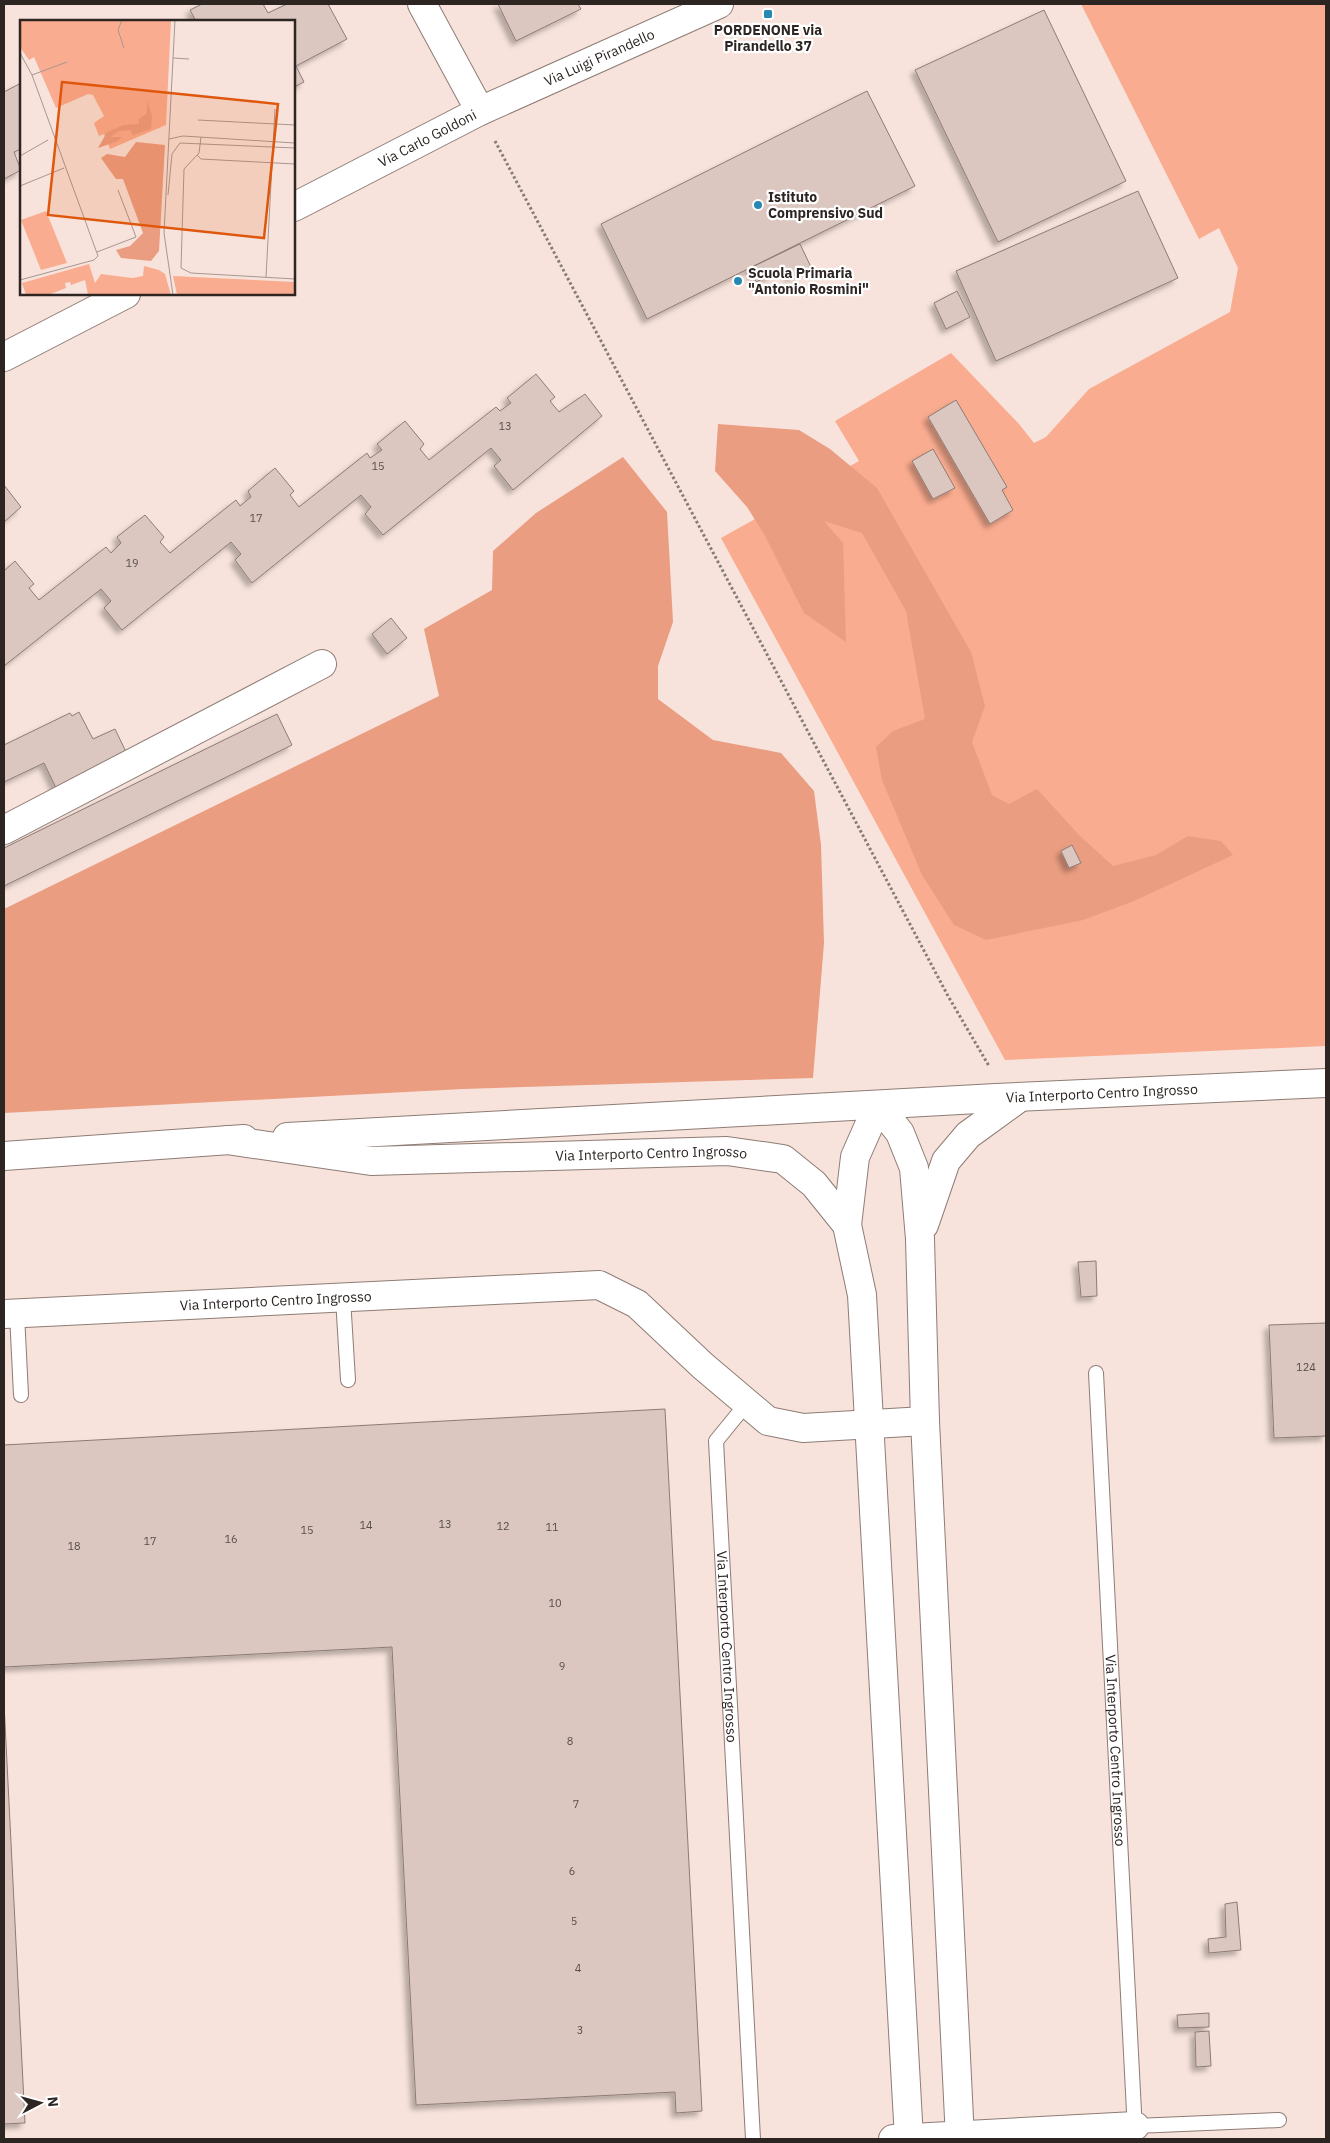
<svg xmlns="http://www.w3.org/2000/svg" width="1330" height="2143" font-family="'IBM Plex Sans',sans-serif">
  <defs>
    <filter id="shadow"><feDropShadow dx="-4.5" dy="4.5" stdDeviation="2.5" flood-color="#0004"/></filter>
  </defs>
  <rect width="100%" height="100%" fill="#f7e3db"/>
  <path fill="#faac90" d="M1081 4H1326V1046L1005 1060 721 538 859 461 835 421 951 353 1019 424 1034 443 1046 437 1089 389 1230 312 1238 268 1219 228 1199 239Z"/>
  <path fill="#ea9d81" d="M718 424 799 430 830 449 877 488 971 652 985 706 972 742 992 795 1009 804 1037 789 1079 835 1113 866 1156 855 1188 836 1221 841 1233 855 1134 901 1083 920 986 940 954 925 922 875 882 780 876 747 893 731 925 719 906 611 862 533 824 521 843 543 846 642 804 613 764 534 747 507 715 471Z
    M623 457 667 512 673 622 658 666V699L713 740 781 753 814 791 821 845 824 943 813 1078 463 1089 4 1113V909L439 696 424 629 492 590 493 551 536 513Z"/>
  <path fill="#dbc7c0" stroke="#8d7b75" filter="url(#shadow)" d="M202 4H263L268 13 287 4H328L347 39 296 66 304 82 294 87V21H196L190 10Z
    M498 4H578L581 9 516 41Z
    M1044 10 1126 181 998 242 915 70Z
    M21 83V149L14 152 21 170 4 179V92Z
    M867 91 915 186 647 319 601 224Z
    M1138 191 1178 278 996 361 956 271Z
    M800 244 811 267 790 278 785 269 756 282 750 268Z
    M957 291 970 317 946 329 934 303Z
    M536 374 555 397 550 401 559 412 585 394 602 416 513 490 494 466 501 460 491 448 383 535 365 514 371 507 361 495 252 583 235 560 241 554 231 542 122 630 104 608 111 601 101 589 4 666V571L15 561 34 584 29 588 39 600 106 547 111 553 121 543 117 537 145 515 164 537 160 542 170 553 236 500 240 506 251 497 248 491 275 468 294 491 290 495 299 507 367 453 370 458 382 450 377 444 405 421 424 444 420 449 429 460 496 407 500 411 511 403 507 398Z
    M956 400 1007 487 1002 490 1013 510 990 524 928 417Z
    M933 449 955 488 933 499 912 461Z
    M4 485 21 507 4 522Z
    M391 618 407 638 387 654 372 634Z
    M79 712 93 739 115 729 129 758 59 794 44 763 4 782V745L70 713 72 716Z
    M277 714 292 745 4 886V848Z
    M1072 845 1081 863 1069 868 1061 851Z
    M1096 1261 1097 1296 1081 1297 1078 1262Z
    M1326 1323V1436L1274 1438 1269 1325Z
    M665 1409 702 2111 676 2113 675 2092 416 2105 392 1647 4 1667V1445Z
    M4 1703 25 2123 4 2124Z
    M1237 1902 1241 1950 1209 1953 1208 1939 1226 1937 1225 1904Z
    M1209 2013V2027L1178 2028 1177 2015Z
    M1209 2031 1211 2066 1196 2067 1195 2032Z"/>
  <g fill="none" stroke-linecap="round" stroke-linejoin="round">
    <g stroke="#8e7c75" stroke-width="16">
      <g id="service">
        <path d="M343 1298 348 1380"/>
        <path d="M17 1314 21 1395"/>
        <path id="s1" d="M1096 1373 1135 2131"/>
        <path id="s2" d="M747 1403 716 1441 753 2139"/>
        <path d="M1135 2126 1279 2120"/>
      </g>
    </g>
    <g stroke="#8e7c75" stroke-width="30">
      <g id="minor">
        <path d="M422 4 480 111"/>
        <path id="s3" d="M294 207 480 111 719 4"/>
        <path d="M4 357 126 294"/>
        <path d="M4 830 322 664"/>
        <path d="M878 1105 900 1133 914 1168 920 1239 925 1421 960 2139"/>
        <path id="s4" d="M287 1137 996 1098 1326 1083"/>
        <path id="s5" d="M227 1140 371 1161 727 1151 783 1159 814 1184 847 1225 862 1295 909 2139"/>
        <path d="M4 1156 244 1139"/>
        <path d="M847 1225 855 1157 878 1105"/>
        <path d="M924 1225 946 1161 968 1135 1019 1098"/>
        <path id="s6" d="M4 1314 599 1285 637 1304 703 1366 768 1421 803 1428 925 1421"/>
        <path d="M893 2139 1135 2126"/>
      </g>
    </g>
    <path stroke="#877b75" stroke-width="3" stroke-dasharray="2.5 2.5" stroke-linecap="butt" d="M495 141 948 996 989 1066"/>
    <use href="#service" stroke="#fff" stroke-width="14"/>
    <use href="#minor" stroke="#fff" stroke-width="28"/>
  </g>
  <g fill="#2789b3" stroke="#fff" stroke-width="2">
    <rect x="763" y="9" width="10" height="10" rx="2.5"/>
    <circle cx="758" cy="205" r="5"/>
    <circle cx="738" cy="281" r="5"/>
  </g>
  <g text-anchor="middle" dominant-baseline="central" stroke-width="4.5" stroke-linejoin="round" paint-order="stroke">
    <g font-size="11" fill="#584e4a">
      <text x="505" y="426">13</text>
      <text x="378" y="466">15</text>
      <text x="256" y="518">17</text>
      <text x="132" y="563">19</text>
      <text x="1306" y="1367">124</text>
      <text x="445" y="1524">13</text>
      <text x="366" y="1525">14</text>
      <text x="503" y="1526">12</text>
      <text x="552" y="1527">11</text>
      <text x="307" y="1530">15</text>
      <text x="231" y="1539">16</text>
      <text x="150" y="1541">17</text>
      <text x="74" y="1546">18</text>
      <text x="555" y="1603">10</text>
      <text x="562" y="1666">9</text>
      <text x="570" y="1741">8</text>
      <text x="576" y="1804">7</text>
      <text x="572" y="1871">6</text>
      <text x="574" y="1921">5</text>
      <text x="578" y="1968">4</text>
      <text x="580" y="2030">3</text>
    </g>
    <g font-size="14" font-weight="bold" fill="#2c2522" stroke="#fff" text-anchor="start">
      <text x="768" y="30" text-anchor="middle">PORDENONE via<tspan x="768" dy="16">Pirandello 37</tspan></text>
      <text x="768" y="197">Istituto<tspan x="768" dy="16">Comprensivo Sud</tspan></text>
      <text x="748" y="273">Scuola Primaria<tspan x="748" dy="16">"Antonio Rosmini"</tspan></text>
    </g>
    <g font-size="14" fill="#2c2522" stroke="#fff">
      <text stroke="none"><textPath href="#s3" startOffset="340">Via Luigi Pirandello</textPath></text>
      <text stroke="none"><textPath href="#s3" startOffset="150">Via Carlo Goldoni</textPath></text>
      <text stroke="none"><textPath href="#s4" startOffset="816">Via Interporto Centro Ingrosso</textPath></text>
      <text stroke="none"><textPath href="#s5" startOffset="426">Via Interporto Centro Ingrosso</textPath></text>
      <text stroke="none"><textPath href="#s6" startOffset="272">Via Interporto Centro Ingrosso</textPath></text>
      <text stroke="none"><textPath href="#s2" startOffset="255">Via Interporto Centro Ingrosso</textPath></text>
      <text stroke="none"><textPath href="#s1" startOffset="378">Via Interporto Centro Ingrosso</textPath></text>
    </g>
  </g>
  <g transform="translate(20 20)">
    <rect width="275" height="275" fill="#f7e3db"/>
    <path d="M0 0H151L146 105 90 129 84 114 79 116 74 103 84 96 73 75 68 74 36 88 14 37 9 40 0 27ZM26 191 47 243 21 250 1 200ZM69 244 75 263 81 254 112 258 123 256 124 246 139 250 145 254 151 275H68L65 260 51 265 50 262 45 263 46 268 28 275H6L2 263ZM153 256 275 262V275H157Z" fill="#faac90"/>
    <path d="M127 80 132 96 131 109 113 115 110 110 99 111 90 117H102L98 121 78 128 87 112 104 105 119 104V99L127 93ZM116 122 145 125 139 231 131 241 101 238 96 230 110 226 123 213 103 159H96L81 138 87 134 105 137Z" fill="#ea9d81"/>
    <path fill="none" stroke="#a69791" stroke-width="1" d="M102 0 98 10 104 28M0 33 12 55 78 236 74 240 0 260M153 38 169 39M12 55 47 42M178 100 275 105M181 117 179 133 164 149 161 248 171 253 275 259M149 119 163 116 275 123M177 135 181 139 275 144M0 136 28 120M0 166 44 148M148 175 152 134 160 123 275 128M77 232 116 217 98 170M246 257 255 89M153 275 144 213 155 0"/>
    <path fill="#df560d" fill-opacity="0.15" stroke="#df560d" stroke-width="2.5" d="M42 62 258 84 244 218 28 195Z"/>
    <rect width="275" height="275" fill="none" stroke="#2c2522" stroke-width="2.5"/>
  </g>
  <rect width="1330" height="2143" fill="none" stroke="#2c2522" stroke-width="10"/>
  <g transform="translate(40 2103) rotate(84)" stroke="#ffffff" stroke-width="4" paint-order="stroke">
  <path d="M0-4L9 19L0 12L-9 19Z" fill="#2c2522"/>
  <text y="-8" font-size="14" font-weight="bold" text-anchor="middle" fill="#2c2522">N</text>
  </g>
</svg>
